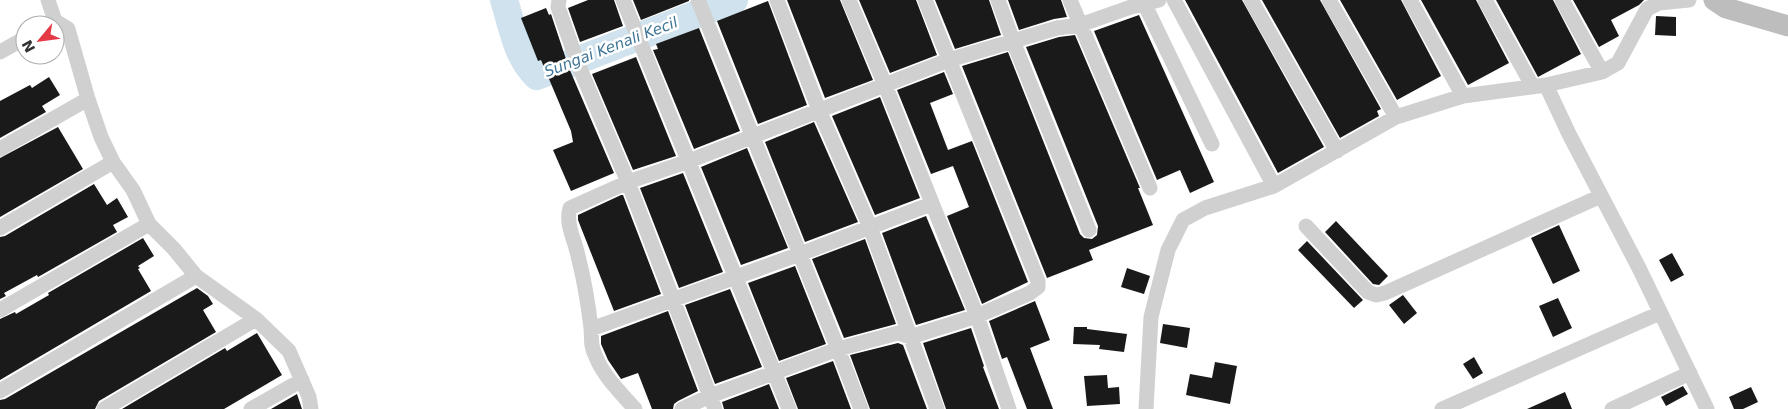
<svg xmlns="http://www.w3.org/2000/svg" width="1788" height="409" font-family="'DejaVu Sans',sans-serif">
  <rect width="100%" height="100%" fill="#fff"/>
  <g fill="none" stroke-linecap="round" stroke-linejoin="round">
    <path stroke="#cfe2ee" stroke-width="28" d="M504 0C512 25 517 58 537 76L734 0"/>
  </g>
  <path fill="#1a1a1a" d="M588 0H614L623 26 580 42 568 8Z
    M633 0H689V1L641 20Z
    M787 0H840L873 80 825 98Z
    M859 0H916L937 55 890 73Z
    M935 0H989L1001 35 955 49Z
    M1008 0H1061L1067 17 1054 19 1019 30Z
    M1185 0H1242L1324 147 1278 173Z
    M1262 0H1320L1381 109 1377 111 1379 116 1340 138Z
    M1340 0H1401L1441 76 1397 100Z
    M1421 0H1476L1509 63 1468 85Z
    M1496 0H1553L1581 54 1538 77Z
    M1573 0H1644L1639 5 1611 20 1619 36 1599 47Z
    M768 1 807 105 758 124 717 21Z
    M546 8 549 15 551 14 569 68 614 173 571 191 553 150 573 142 571 131 541 60 538 61 521 18Z
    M1139 15 1214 182 1190 193 1180 170 1157 180 1094 31Z
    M1656 16 1676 17V36L1655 35Z
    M699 28 740 131 694 149 653 50 658 49 656 44Z
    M1075 35 1140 188H1138L1153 225 1089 250 1093 260 1047 278 962 66 1008 52 1080 234 1084 238 1092 239 1097 235 1098 226 1026 47 1059 37Z
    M636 57 676 156 633 170 592 74Z
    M944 72 953 94 930 103 948 150 972 141 1028 282 982 304 947 216 969 207 953 166 931 174 897 90Z
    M49 77 60 95 42 106 46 112 0 138V101L30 85 32 88Z
    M880 97 920 198 875 215 832 116Z
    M814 122 858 222 805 242 765 142Z
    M58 127 83 169 0 217V158Z
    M747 148 788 248 741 265 701 167Z
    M683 173 723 272 679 288 640 188Z
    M94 184 107 205 117 198 128 217 113 225 117 232 38 277 37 275 4 293 6 296 0 299V237L5 236Z
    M621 195H623L661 294 614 311 578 220V215Z
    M926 216 965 310 916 325 882 233Z
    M1336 221 1388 276 1379 285 1373 284 1325 232Z
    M1559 225 1580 271 1553 284 1531 238Z
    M143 238 154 256 138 266 140 268 138 269 151 291 0 380V319L15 312 16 314 49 295 48 293Z
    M865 239 896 324 844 338 812 259Z
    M1307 241 1363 300 1354 308 1298 250Z
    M1672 253 1684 275 1671 282 1659 260Z
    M795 266 826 344 779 361 748 283Z
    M1127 268 1150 276 1144 294 1121 287Z
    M197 288 208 296 213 304 203 310 216 332 99 401 95 409H0V400L5 399Z
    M730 289 762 367 715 384 685 305Z
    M1403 295 1417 313 1404 324 1389 305Z
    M1558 298 1572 328 1553 337 1539 306Z
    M1035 301 1050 340 1030 348 1053 409H1027L1007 357 1002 359 989 321Z
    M668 311 698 391 678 401 674 404 673 409H652L638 373 621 379 608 360 601 344V336Z
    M1163 324 1190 328 1187 348 1160 343Z
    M1074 327H1087V329L1127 334 1124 352 1099 349 1100 345 1073 344Z
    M971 328 984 366 983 367 999 409H946L923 343Z
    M257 333 282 375 224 409H122L225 348 227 351Z
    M898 343 903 345 927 409H870L850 355Z
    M1474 357 1483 373 1473 379 1463 364Z
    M833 361 851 409H798L786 378Z
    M1215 362 1237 366 1230 404 1186 395 1190 374 1212 378Z
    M1107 375 1108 388 1119 387 1120 404 1087 406 1084 376Z
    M769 384 779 409H724L722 402Z
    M1683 386 1688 394 1666 406 1661 397Z
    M1751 387 1758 402 1743 409H1734L1729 397Z
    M1565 392 1572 409H1527Z
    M297 394 302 409H271Z"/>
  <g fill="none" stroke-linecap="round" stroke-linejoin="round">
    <path stroke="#d0d0d0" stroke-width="15" d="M48 0 55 21 68 29 88 99 101 137 113 162 133 190 149 224 174 249 196 276 256 319 289 351 309 397 311 409
      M559 0 558 7 578 64 628 182 715 409
      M623 0 789 409
      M698 0 838 349 861 409
      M777 0 819 110 870 227 937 409
      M849 0 885 85 977 316 1009 409
      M998 0 1013 41 1089 230
      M1070 0 1150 188
      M1174 0 1274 186
      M1251 0 1337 151
      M1329 0 1396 117
      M1410 0 1463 96
      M1485 0 1533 87
      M1562 0 1602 72
      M1145 5 1212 144
      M0 52 25 38
      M1546 85 1569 134 1639 268 1707 409
      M0 149 88 99
      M1306 226 1368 292 1376 295 1385 293 1601 196
      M0 228 113 162
      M0 310 149 224
      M591 329 800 254 931 204
      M0 391 196 276
      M104 409 256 319
      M251 409 302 380
      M635 409C621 393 604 377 596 357 590 345 592 340 591 328 588 302 583 274 576 248 572 234 566 222 570 208L628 182 689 161 949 60 1057 28 1080 25 1131 7 1159 0
      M682 409 710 396 838 349 898 333 910 337 977 316 1030 293 1038 287V281L925 0
      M1146 409 1151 317 1168 250 1183 220 1205 208 1274 186 1396 117 1463 96 1546 85 1602 72 1618 63 1647 9 1659 3 1689 0
      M1442 409 1660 313
      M1612 409 1690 373"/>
    <path stroke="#bdbdbd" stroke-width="21" d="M1714 0 1726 8 1788 26"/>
  </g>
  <g text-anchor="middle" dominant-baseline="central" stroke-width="5" stroke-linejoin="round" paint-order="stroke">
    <g font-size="15" font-style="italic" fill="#3f7597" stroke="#fff">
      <text transform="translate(611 47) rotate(-21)">Sungai Kenali Kecil</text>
    </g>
  </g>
  <g transform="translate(40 40) rotate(241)"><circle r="24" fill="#ffffff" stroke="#adadad"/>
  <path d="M0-4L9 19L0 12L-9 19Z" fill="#e63946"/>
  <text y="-8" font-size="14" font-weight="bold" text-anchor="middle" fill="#333333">N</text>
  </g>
</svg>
